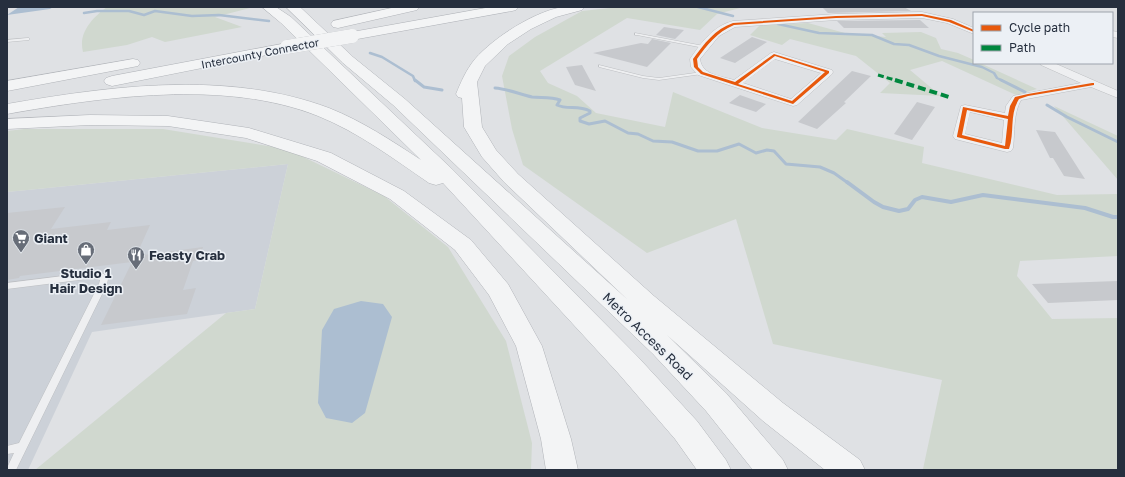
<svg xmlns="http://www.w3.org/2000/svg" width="1125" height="477" font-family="'Golos Text',sans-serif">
  <rect width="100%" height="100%" fill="#dfe1e4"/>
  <path fill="#ccd1d8" d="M288 164 255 309 92 332 28 470H7V192Z"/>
  <path fill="#d0d8cf" d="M107 7H250V8L215 17 242 27 165 42 152 37 127 45 83 52C78 33 92 18 107 7Z
    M619 7H744L717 14 700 30 627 18 540 71 548 83 577 96 596 113 665 127 673 92 762 128 836 140 847 129 924 147 922 163 1057 195 1118 194V256L1020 261 1017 276 1052 319 1118 318V470H925L923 469 942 380 773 344 736 219 647 253 523 165 512 129 502 76 509 56 535 37 582 11Z
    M808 23 845 33 886 37 882 33 921 32 936 38 941 49 958 53 974 60V63H980L1037 89 1016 95 942 61 910 70 941 96 880 93 890 83 856 56 790 39 782 45 750 35 760 25Z
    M1054 106 1118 136V180Z
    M24 129H163L287 149 384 196 448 247 506 341 532 443 531 470H35L226 313 255 309 288 164 7 192V131Z"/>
  <path fill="#acbed1" d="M19 7H53L50 9 7 15Z
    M361 301 383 304 392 317 365 413 352 423 326 418 318 403 322 330 334 309Z"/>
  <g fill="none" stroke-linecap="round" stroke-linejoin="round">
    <path stroke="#acbed1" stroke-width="2.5" d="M698 7 733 16
      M84 13 97 11H129L144 15 155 11 192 16 219 15 269 21
      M778 24 819 33 872 35 894 44 909 45 939 56 982 67 994 73 997 78 1003 81
      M370 53 382 57 413 76 415 81"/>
    <path stroke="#acbed1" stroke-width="3" d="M415 80 424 87 442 90
      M1001 80 1025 92
      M495 88C508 89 519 94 532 97 541 98 551 97 560 100L557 105C567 110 578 105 590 111V113L580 118V121L589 124 605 121 628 133 638 134 653 141 672 142 698 151H717L739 144 756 153 767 150 774 151 786 164 820 167 834 173 848 183
      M1047 105 1067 117 1118 142"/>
    <path stroke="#acbed1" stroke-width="4" d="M847 182 874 202 883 207 899 211 908 209 915 200 922 197 951 202 983 195 1085 208 1113 217H1118"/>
  </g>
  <path fill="#c7c9cd" d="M822 7H904L911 11 828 13Z
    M920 20 929 28H844L837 21Z
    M664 27 684 30 675 39 656 35Z
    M752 37 767 42 735 63 720 58Z
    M652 39 671 43 647 67 593 53 641 43 648 44Z
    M582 65 596 91 575 85 566 67Z
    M852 71 871 76 844 102 846 103 817 129 798 122Z
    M740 95 757 101 766 104 756 112 729 103Z
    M917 102 935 107 912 140 894 134Z
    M1036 130 1055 132 1085 179 1064 176 1053 158H1050Z
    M65 207 51 229 111 222 107 230 150 225 136 256 203 247 199 260 193 261 183 290 196 288 187 314 101 325 132 262 20 276 19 278 7 280V213Z
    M1118 281V300L1048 303 1032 284Z"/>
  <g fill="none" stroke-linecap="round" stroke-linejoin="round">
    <g stroke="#bdbfc2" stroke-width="1">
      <path id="service" d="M635 33 704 46 706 47 704 48 637 35H635Z
        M27 38H29V40L7 42V40Z
        M599 65 643 76 659 78 702 72 704 73 702 74 659 80 643 78 599 67Z
        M95 272 104 274 108 279 107 284 16 470H7V468L14 453 7 454V446L19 443 99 284 100 280 95 278 7 289V283Z"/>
    </g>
    <g stroke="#bdbfc2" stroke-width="1">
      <path id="minor" d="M922 12 953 19 974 28V34L947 23 922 18 836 20 735 27 719 36 700 59C702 75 720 76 734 80L771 53 774 52 832 70 833 72 832 74 797 105 793 106 698 75 691 67 690 59C701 43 713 26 733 21L836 14ZM775 59 821 73 791 99 743 83Z
        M1112 31 1118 32V38L1112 37Z
        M1040 63H1054L1118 91V98L1091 87 1021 100C1013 114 1015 132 1013 148L1011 151 1007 152 955 139 953 136 961 106 965 105 1005 113 1006 106 1013 96 1081 83 1041 65ZM970 112 1004 120 1002 143 965 134Z"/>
    </g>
    <g stroke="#b1b4b9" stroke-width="1">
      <path id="motorway" d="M262 7H276L291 17 452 169 638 357 697 421 726 460 731 470H697L675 439 618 373 443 183 436 185 429 183C394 159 358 132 318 116 225 79 103 97 7 114V104C111 86 227 70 329 108 362 121 392 141 421 160L281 23Z
        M286 7H300L353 57 405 99 628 300 504 182 482 157 464 127 462 98 458 97 456 94C461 82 466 70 475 59 493 38 535 11 563 7 570 6 577 7 584 7L582 10 556 17 531 29 508 44 485 66 477 82 482 127 496 150 518 174 654 296 783 403 860 460 865 470H825L763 421 667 335 726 393 783 460 788 470H753L706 411 653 354 393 105 343 63Z
        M396 7H419L417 10 338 28 333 27 331 24 333 21Z
        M491 7H518L516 10 512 11 352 40 347 39 345 36 347 33 352 32Z
        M287 43 292 44 294 47 292 50 112 86 106 84 104 81 106 78 112 76Z
        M133 59 138 60 140 63 138 66 7 91V81Z
        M90 115 168 116 249 128 331 153 404 191 471 240 508 284 542 346 571 439 578 470H546L541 439 516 346 489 295 455 250 390 199 317 161 246 138 168 126 90 125 7 129V119Z"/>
    </g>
    <use href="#service" fill="#eeeff1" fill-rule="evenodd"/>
    <use href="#minor" fill="#eeeff1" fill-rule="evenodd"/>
    <use href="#motorway" fill="#f3f4f5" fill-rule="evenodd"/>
    <g stroke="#b1b4b9" stroke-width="14" stroke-linecap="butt">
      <path id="motorway-bridge" d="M287 47 352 36"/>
    </g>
    <use href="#motorway-bridge" stroke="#f3f4f5" stroke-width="14"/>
    <path stroke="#00873e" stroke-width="3" stroke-dasharray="6 3" stroke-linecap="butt" d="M878 75 898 81"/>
    <path stroke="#00873e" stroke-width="4" stroke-dasharray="8 4" stroke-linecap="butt" d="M895 80 949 97"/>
    <g stroke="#ecf0f5" stroke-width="2">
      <path id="cycleway" d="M922 14 951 20 974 30V32L949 22 922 16 836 18 734 25C717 32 707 45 697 59L698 67 703 72 735 82 774 54 829 71V73L793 104 701 74 694 67 693 59C704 44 715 29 733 23L836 16ZM775 56 825 72 792 101 738 84Z
        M1092 83H1094V85L1028 96 1019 99C1009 115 1015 132 1009 149H1005L957 137V136L963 107 1008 116 1010 106 1015 97 1028 94ZM967 110 1008 119 1005 146 962 135Z"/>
    </g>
    <use href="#cycleway" fill="#e8590c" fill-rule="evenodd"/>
  </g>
  <defs>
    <g id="supermarket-pin" transform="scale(0.9)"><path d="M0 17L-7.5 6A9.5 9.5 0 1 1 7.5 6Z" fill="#676d78" stroke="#ecf0f5"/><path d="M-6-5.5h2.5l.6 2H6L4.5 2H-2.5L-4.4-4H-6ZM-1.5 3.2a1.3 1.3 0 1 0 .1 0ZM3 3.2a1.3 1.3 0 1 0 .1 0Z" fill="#fff"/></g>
    <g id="shop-pin" transform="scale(0.9)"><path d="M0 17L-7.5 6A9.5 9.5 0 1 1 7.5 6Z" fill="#676d78" stroke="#ecf0f5"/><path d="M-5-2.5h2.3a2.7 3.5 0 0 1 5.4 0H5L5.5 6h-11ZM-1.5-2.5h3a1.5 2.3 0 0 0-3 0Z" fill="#fff"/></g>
    <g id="restaurant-pin" transform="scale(0.9)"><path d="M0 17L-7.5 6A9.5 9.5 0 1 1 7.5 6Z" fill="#676d78" stroke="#ecf0f5"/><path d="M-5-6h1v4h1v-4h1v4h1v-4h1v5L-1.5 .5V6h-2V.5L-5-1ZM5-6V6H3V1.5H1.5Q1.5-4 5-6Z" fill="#fff"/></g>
  </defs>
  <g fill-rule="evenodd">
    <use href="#supermarket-pin" x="21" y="238"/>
    <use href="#shop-pin" x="86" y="250"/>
    <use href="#restaurant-pin" x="136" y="255"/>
  </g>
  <g text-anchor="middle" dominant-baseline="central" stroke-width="3" stroke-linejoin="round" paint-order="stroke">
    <g font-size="11" fill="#262f3e" stroke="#ecf0f5">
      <text transform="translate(260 53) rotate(-11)">Intercounty Connector</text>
    </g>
    <g font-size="13" font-weight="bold" fill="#262f3e" stroke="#ecf0f5" text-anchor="start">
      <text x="34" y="238">Giant</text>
      <text x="149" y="255">Feasty Crab</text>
      <text x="86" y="273" text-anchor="middle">Studio 1<tspan x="86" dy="15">Hair Design</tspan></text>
    </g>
    <g font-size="13" fill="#262f3e" stroke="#ecf0f5">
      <text transform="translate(648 336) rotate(44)">Metro Access Road</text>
    </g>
  </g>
  <rect width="1125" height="477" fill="none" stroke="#262f3e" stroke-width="16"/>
  <rect x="973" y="12" width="140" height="52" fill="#ecf0f5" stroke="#9da3ac"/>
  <rect x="981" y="25" width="20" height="6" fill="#e8590c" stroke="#9da3ac"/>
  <text x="1009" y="32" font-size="12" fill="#262f3e">Cycle path</text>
  <rect x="981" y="45" width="20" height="6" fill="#00873e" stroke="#9da3ac"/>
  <text x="1009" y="52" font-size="12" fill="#262f3e">Path</text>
</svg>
